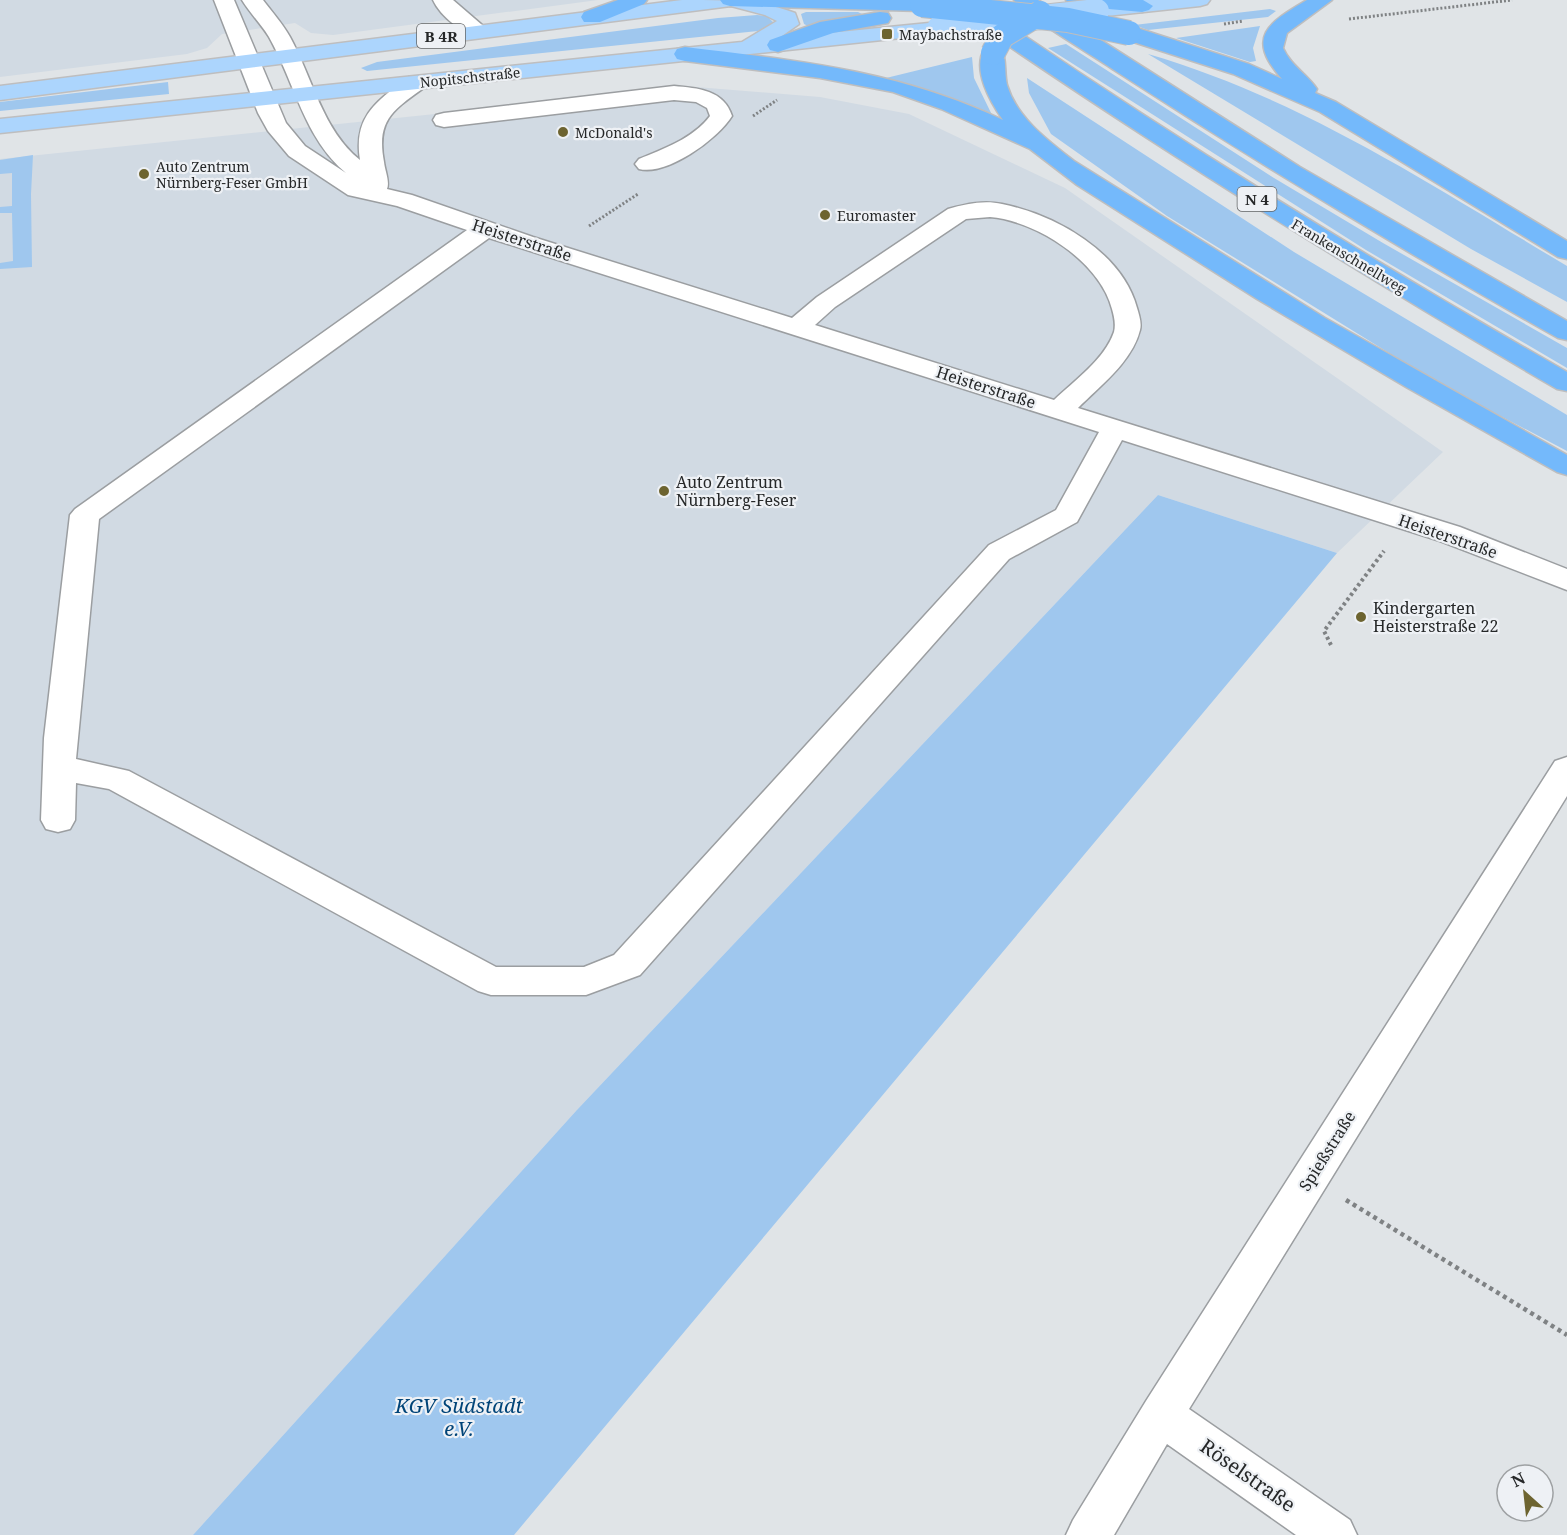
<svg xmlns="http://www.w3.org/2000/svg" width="1567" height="1535" font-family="'Noto Serif',serif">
  <rect width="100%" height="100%" fill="#e0e4e7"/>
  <path fill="#d1dae3" d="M0 0H598L333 35 311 33 295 23 222 34 207 48 187 54 0 77Z
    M696 87 820 97 909 114 1065 188 1443 452 1337 553 1158 495 576 1111 193 1535H0V159Z"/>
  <path fill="#9fc7ee" d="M1270 9 1276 11 1268 17 1148 30 1134 25Z
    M806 12H858L862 14 808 26 804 24 801 14Z
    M757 15 767 16 774 23 758 31 367 71 361 68 377 62 718 18Z
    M1260 26 1253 48 1256 61 1250 62 1176 38Z
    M1066 44 1274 178 1383 243 1567 348V368L1366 250 1048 48Z
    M1148 54C1302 99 1431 185 1567 266V302L1471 249Z
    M972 57 974 78 993 117 955 99 886 78Z
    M1027 78 1294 252 1567 415V451L1436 382 1167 216 1051 134 1029 93Z
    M168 82 169 94 0 111V102Z
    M33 155 31 194 32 267 0 269V263L13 261 12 213H0V207L12 206V173L0 174V160Z
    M1158 495 1337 553 514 1535H193L576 1111Z"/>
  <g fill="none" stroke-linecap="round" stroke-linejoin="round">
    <g stroke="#9b9ea1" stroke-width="3">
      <path id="minor" d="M214 0H234L286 123 305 146 346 173C304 138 295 83 269 37 261 24 250 13 242 0H263C272 12 283 24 290 37 312 77 323 131 360 160 353 116 377 101 409 77H425L428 82 425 87C393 110 376 120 384 162 385 171 390 182 387 189L412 195 533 237 792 318 817 297 948 209C966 204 984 200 1002 204 1056 215 1122 252 1137 308 1139 315 1142 323 1140 330 1132 362 1100 386 1078 408L1460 527 1567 569V590L1440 541 1122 440 1077 522 1009 559 640 975 586 995H491L478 991 109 789 76 783 75 820 70 829 58 832 46 829 41 820 44 738 70 515 75 509 467 230 397 206 348 195 289 156 268 131 258 113ZM990 217C1037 221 1100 262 1112 309 1114 316 1116 324 1114 332 1104 360 1075 380 1054 400L815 325 835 307 966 219ZM489 238 1099 432 1056 510 989 545 614 955 584 967H496L129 771 76 759 99 519Z
        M433 0H453L489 31 486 36C468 40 440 16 433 0Z
        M674 86C698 88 724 90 732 116 718 139 667 176 639 169L635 164 639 159C663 149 694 138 710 116L707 108 696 102 674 100 444 127 436 125 433 120 436 115 444 113Z
        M1567 757V796L1189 1409 1350 1520 1357 1535H1296L1167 1444 1114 1535H1066L1073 1520 1146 1401 1555 761Z"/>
    </g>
    <g stroke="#bebebf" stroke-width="3">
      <path id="major" d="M682 0C721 0 760 0 795 13L799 24 779 38 939 22 947 23 950 28 947 33 939 34 0 133V119L742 42 777 21 765 15 731 6 0 100V86Z
        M1141 0H1210L1207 4 1200 6 1097 17 1090 15 1086 11 1090 7Z"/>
    </g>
    <g stroke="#bebebf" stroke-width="3">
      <path id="highway" d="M618 0H647L644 4 600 22H584L581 17 584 12Z
        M720 0H927L933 5 929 9 922 11 730 6 723 4Z
        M1014 0H1038L1300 167 1567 321V340L1558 338C1407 253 1259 164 1114 70 1094 56 1025 16 1014 0Z
        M1066 0H1143L1153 6 1149 10 1142 12 1076 6 1069 4Z
        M1307 0H1332L1287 33 1283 48C1291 66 1307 74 1317 89L1315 93 1336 102 1567 241V259L1558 257 1320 112 1233 74 1121 38 1118 33 1121 28H1137L1249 64 1282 79C1245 37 1268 23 1307 0Z
        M980 10 988 11C1176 140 1369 259 1567 372V391L1557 389C1358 273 1162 152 972 21L969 16 972 11Z
        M880 12 888 13 891 18 888 23 833 33 778 52 770 50 767 45 770 40 820 22Z
        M993 46 1001 48C1007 57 1004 73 1007 85 1017 118 1047 140 1074 161L1325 318 1567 455V475L1557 472 1406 387 1257 299 1077 185 1030 149 941 109 893 92 820 78 685 61 677 59 674 54 677 49 685 47C800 61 896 70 1003 120 991 103 971 69 985 48Z"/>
    </g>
    <path stroke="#7f8284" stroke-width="3" stroke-dasharray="2 2" stroke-linecap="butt" d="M1349 19 1512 0
      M1224 24 1243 21
      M753 116 777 100
      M589 226 638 194"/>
    <path stroke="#7f8284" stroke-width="4" stroke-dasharray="3 3" stroke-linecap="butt" d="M1331 645 1324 631 1384 551"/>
    <path stroke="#7f8284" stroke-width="4.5" stroke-dasharray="4 4" stroke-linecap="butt" d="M1346 1200 1567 1335"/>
    <use href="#minor" fill="#fff" fill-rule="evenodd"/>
    <use href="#major" fill="#acd5fd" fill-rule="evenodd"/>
    <use href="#highway" fill="#74b9fb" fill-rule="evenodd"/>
    <g stroke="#bebebf" stroke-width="26" stroke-linecap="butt">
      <path id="major-bridge" d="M939 28 1097 11"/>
    </g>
    <g stroke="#bebebf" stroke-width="26" stroke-linecap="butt">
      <path id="highway-bridge" d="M922 5 1068 20 1129 33
        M993 53 1002 36 1040 13"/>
    </g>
    <use href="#major-bridge" stroke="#acd5fd" stroke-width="24"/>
    <use href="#highway-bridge" stroke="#74b9fb" stroke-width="24"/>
  </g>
  <g fill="#6d6430" stroke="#eef1f5" stroke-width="2">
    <rect x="881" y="28" width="12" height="12" rx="3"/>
    <circle cx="563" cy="132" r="6"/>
    <circle cx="144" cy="174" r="6"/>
    <circle cx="825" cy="215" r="6"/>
    <circle cx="664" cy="491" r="6"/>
    <circle cx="1361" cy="617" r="6"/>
  </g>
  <g text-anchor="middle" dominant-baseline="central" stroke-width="4.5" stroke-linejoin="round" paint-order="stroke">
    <g font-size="14" fill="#262829" stroke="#eef1f5" text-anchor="start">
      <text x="899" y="34">Maybachstraße</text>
      <text x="575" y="132">McDonald's</text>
      <text x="156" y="166">Auto Zentrum<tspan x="156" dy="16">Nürnberg-Feser GmbH</tspan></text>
      <text x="837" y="215">Euromaster</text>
    </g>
    <g font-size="14" fill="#262829" stroke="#eef1f5">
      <text transform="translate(470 77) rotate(-6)">Nopitschstraße</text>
      <text transform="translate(1349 256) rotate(31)">Frankenschnellweg</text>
    </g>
    <g fill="#eef1f5" stroke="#626466" stroke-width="1.5">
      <rect x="417" y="24" width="48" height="24" rx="4.5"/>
      <rect x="1237.5" y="187" width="39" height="24" rx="4.5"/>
    </g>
    <g font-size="15" font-weight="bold" fill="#262829">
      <text x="441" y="36">B 4R</text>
      <text x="1257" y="199">N 4</text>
    </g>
    <g font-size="16" fill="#262829" stroke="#eef1f5">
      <text transform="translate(522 240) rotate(18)">Heisterstraße</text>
      <text transform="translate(986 387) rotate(18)">Heisterstraße</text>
      <text transform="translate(1448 536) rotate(19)">Heisterstraße</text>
      <text transform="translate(1327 1151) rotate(-58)">Spießstraße</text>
    </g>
    <g font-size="16" fill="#262829" stroke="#eef1f5" text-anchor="start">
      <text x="676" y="482">Auto Zentrum<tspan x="676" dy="18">Nürnberg-Feser</tspan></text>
      <text x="1373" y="608">Kindergarten<tspan x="1373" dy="18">Heisterstraße 22</tspan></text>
    </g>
    <g font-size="20" font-style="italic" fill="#004478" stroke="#eef1f5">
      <text x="459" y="1405">KGV Südstadt<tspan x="459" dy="23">e.V.</tspan></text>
    </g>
    <g font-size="20" fill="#262829" stroke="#eef1f5">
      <text transform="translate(1248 1475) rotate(35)">Röselstraße</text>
    </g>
  </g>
  <g transform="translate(1525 1493) rotate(333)"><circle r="28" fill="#eef1f5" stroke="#9ea1a3" stroke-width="1.5"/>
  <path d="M0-4.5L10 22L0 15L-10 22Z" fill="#6d6430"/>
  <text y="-9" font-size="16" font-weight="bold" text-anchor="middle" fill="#262829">N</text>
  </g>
</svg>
